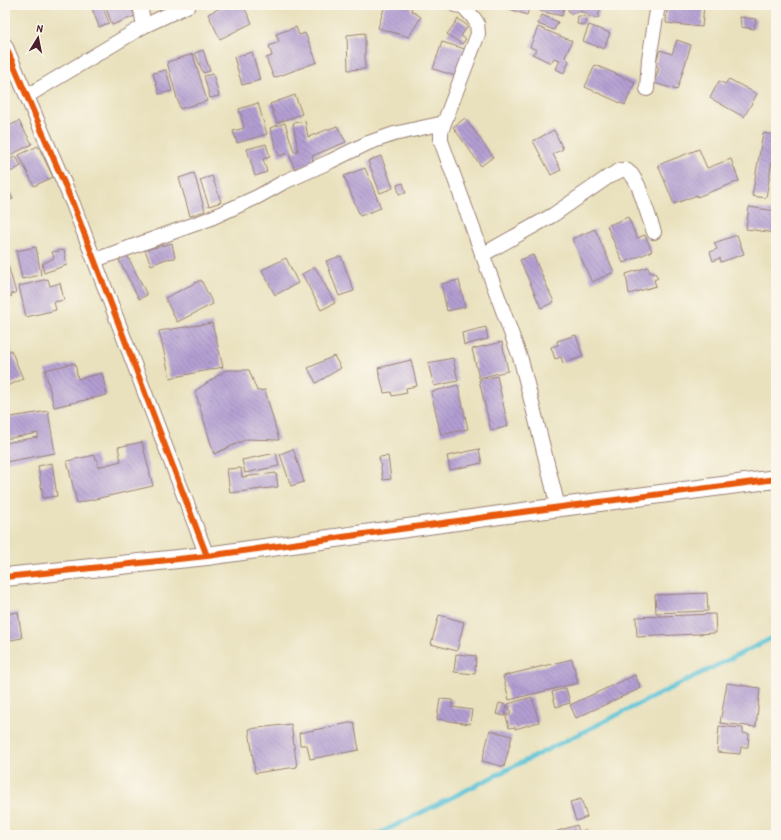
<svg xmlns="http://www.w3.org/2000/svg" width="781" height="840" font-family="'Patrick Hand',sans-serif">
  <defs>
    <pattern id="building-back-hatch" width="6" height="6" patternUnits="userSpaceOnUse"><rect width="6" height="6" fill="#b29ed2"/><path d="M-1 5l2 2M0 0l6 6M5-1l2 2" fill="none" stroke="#9380ab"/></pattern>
  </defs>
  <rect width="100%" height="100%" fill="#fbf7ec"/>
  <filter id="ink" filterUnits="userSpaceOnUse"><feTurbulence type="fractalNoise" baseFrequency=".025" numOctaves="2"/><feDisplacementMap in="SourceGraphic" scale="8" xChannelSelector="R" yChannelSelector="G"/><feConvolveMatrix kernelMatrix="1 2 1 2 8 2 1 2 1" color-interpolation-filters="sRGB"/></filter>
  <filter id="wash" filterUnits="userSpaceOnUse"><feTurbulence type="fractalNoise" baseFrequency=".012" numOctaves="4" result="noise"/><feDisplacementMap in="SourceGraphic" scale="16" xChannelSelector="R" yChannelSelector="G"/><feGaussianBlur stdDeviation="0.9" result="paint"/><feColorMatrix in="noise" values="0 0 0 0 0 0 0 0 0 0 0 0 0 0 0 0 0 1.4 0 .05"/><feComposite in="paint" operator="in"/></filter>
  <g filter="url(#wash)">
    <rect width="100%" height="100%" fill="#e9e1bd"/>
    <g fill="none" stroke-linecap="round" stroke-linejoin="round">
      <path stroke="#5bc3d7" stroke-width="4.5" d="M376 835 776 636"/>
    </g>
    <g id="blocks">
      <path fill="url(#building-back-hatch)" d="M99 5H102L109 23 99 27 92 8Z
        M105 5H130L135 16 112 25Z
        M226 5H243L252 23 220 39 208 14Z
        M385 5 411 6 412 11 421 17 409 37 378 28Z
        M498 5H530L527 15Z
        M542 5H558L564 6 562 16 540 11Z
        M571 5H601L598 18 589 17 587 13 578 11 570 14 567 7Z
        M667 5H704L702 27 666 23Z
        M542 15 558 22 554 30 538 24Z
        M578 16H586L585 25 577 24Z
        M740 17 756 19 754 29 741 27Z
        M458 19 468 26 461 36 466 39 462 44 447 34Z
        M589 25 610 33 604 49 583 41Z
        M296 27 299 35 305 33 317 62 274 78 266 58 272 56 269 46 279 42 276 34Z
        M538 27 572 41 565 57 569 61 564 73 556 69 560 60 554 58 551 63 532 54 537 50 530 47Z
        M365 33V69L348 70 347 35Z
        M677 40 691 45 677 90 654 83 659 68 655 64 660 50 672 54Z
        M442 42 465 49 456 76 433 69Z
        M203 50 210 71 203 73 195 53Z
        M252 52 260 80 242 85 234 57Z
        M193 54 207 101 180 109 167 62Z
        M595 65 635 82 625 105 585 87Z
        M166 70 172 91 159 94 153 73Z
        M213 74 219 96 210 98 204 76Z
        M729 79 757 94 744 117 710 98 719 81 725 84Z
        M295 95 302 114 277 123 270 104Z
        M258 103 267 134 237 143 233 131 244 128 239 109Z
        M465 118 493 157 481 166 453 127Z
        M19 121 32 144 5 158V128Z
        M305 121 308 137 337 126 346 142 312 156 313 162 305 166 294 168 289 153 279 156 270 128 285 123 294 152 298 151 293 123Z
        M554 130 563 149 553 154 561 170 551 175 533 141Z
        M763 133 776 135 766 198 752 196Z
        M266 144 270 157 263 159 267 172 255 176 247 149Z
        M38 146 53 177 34 186 19 155Z
        M699 149 707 168 731 159 739 181 697 197V195L674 204 658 165Z
        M16 156 21 166 5 175V162Z
        M381 156 393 188 380 193 368 161Z
        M365 168 381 208 360 216 344 176Z
        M194 173 205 211 190 216 179 178Z
        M212 176 221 202 209 206 200 180Z
        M775 177H776V197L773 196Z
        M5 183 13 199 5 202Z
        M403 183 406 193 399 194 397 185Z
        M749 207 776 211V233L746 229Z
        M628 217 637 238 645 235 652 251 623 263 607 226Z
        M595 229 614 272 592 282 572 239Z
        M737 235 744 254 721 262 720 258 713 261 710 252 717 249 714 243Z
        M172 243 175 258 166 259 151 265 145 250Z
        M36 247 41 275 22 279 16 251Z
        M64 250 67 265 44 273 42 264 54 258 52 252Z
        M127 255 147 295 139 299 119 260Z
        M533 255 554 302 541 308 520 260Z
        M341 256 354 291 339 296 326 261Z
        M286 258 298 283 275 295 262 270Z
        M8 265 16 293 11 294 12 296 5 298V266Z
        M315 267 335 303 321 310 302 274Z
        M648 267 650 273H655L658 278 654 280 656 286 629 294 626 274Z
        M48 279 50 286 60 283 64 300 54 302 56 310 26 317 19 286Z
        M201 280 213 304 177 322 165 298Z
        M459 280 465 307 447 311 441 284Z
        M212 323 223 367 170 378 159 331Z
        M486 327 488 339 464 345 462 333Z
        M576 335 583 357 563 363 561 357 555 359 551 347 558 345 557 341Z
        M502 342 508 371 479 378 472 349Z
        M11 350 23 379 5 387V353Z
        M334 356 341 368 316 383 308 368Z
        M453 358 458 381 434 386 428 363Z
        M411 360 417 386 406 388 407 393 392 396 391 392 384 393 378 368Z
        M75 363 78 379 102 373 107 395 54 407 45 370Z
        M226 370H249L257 391 265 390 279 440 247 439 214 454 195 391Z
        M497 376 508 426 491 431 479 380Z
        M458 385 468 429 441 435 431 392Z
        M48 411 55 453 5 462V443L38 437V433L5 439V418Z
        M142 442 153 486 77 503 67 461 95 455 98 467 121 461 118 447Z
        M293 449 304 482 291 486 280 454Z
        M479 449 482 463 450 470 447 456Z
        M276 453 279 466 245 473 242 460Z
        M388 456 391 479 383 480 379 457Z
        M52 463 57 496 43 498 38 466Z
        M241 468 242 477 276 473 278 487 230 493 227 469Z
        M707 593 708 611 656 613 655 595Z
        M18 612 22 638 5 641V614Z
        M715 614 716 633 637 637 636 617Z
        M439 615 464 622 457 651 431 644Z
        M456 654 476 656 475 674 454 672Z
        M572 659 578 683 509 700 503 676Z
        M635 675 641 688 576 718 570 705Z
        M727 683 760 688 756 727 720 723Z
        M566 688 570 703 556 707 552 692Z
        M532 697 539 722 515 729V727L509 728 506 716 511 714 508 704Z
        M440 699 453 700 452 707 472 710 470 724 437 719Z
        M499 703 507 705 505 716 496 714Z
        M354 722 359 750 310 759 307 745H300L299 733Z
        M291 724 297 767 255 773 249 729Z
        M719 726 743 728V733L749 734 748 747H741L740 754 717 752Z
        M490 730 512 736 504 767 482 761Z
        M581 799 587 817 576 821 570 802Z
        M577 825 579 832 586 830 587 835H556L555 832Z"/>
    </g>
  </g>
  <g filter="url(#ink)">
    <use href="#blocks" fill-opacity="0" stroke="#9a8074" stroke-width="1"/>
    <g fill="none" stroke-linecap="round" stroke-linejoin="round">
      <g stroke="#9a8074" stroke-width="16">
        <path id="minor" d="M140 5 144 26
          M455 5 463 6 473 17 477 23 478 34 444 123 441 132V141L521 360 558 507
          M5 45 73 204 207 556
          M647 89 649 59 658 5
          M27 96 144 26 189 5
          M482 255 553 215 608 177 621 170H626L632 175 638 185 654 232
          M95 260 209 219 257 197 284 182 331 161 368 143 394 134 444 123"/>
      </g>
      <g stroke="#9a8074" stroke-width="20">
        <path id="tertiary" d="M5 577 207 556 515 513 776 479"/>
      </g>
      <use href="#minor" stroke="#fff" stroke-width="14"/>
      <use href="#tertiary" stroke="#fff" stroke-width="18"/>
      <g stroke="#fbf7ec" stroke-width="8">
        <path id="cycleway" d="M5 45 73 204 207 556
          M5 577 207 556 515 513 776 479"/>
      </g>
      <use href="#cycleway" stroke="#e8590c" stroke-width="6"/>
    </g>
  </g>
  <rect width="781" height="840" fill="none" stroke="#fbf7ec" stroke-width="20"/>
  <g transform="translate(38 38) rotate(10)" stroke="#fbf7ec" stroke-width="3" paint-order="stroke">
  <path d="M0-3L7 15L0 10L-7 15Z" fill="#4a1f2b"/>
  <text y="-6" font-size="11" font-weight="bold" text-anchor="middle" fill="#4a1f2b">N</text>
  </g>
</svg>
